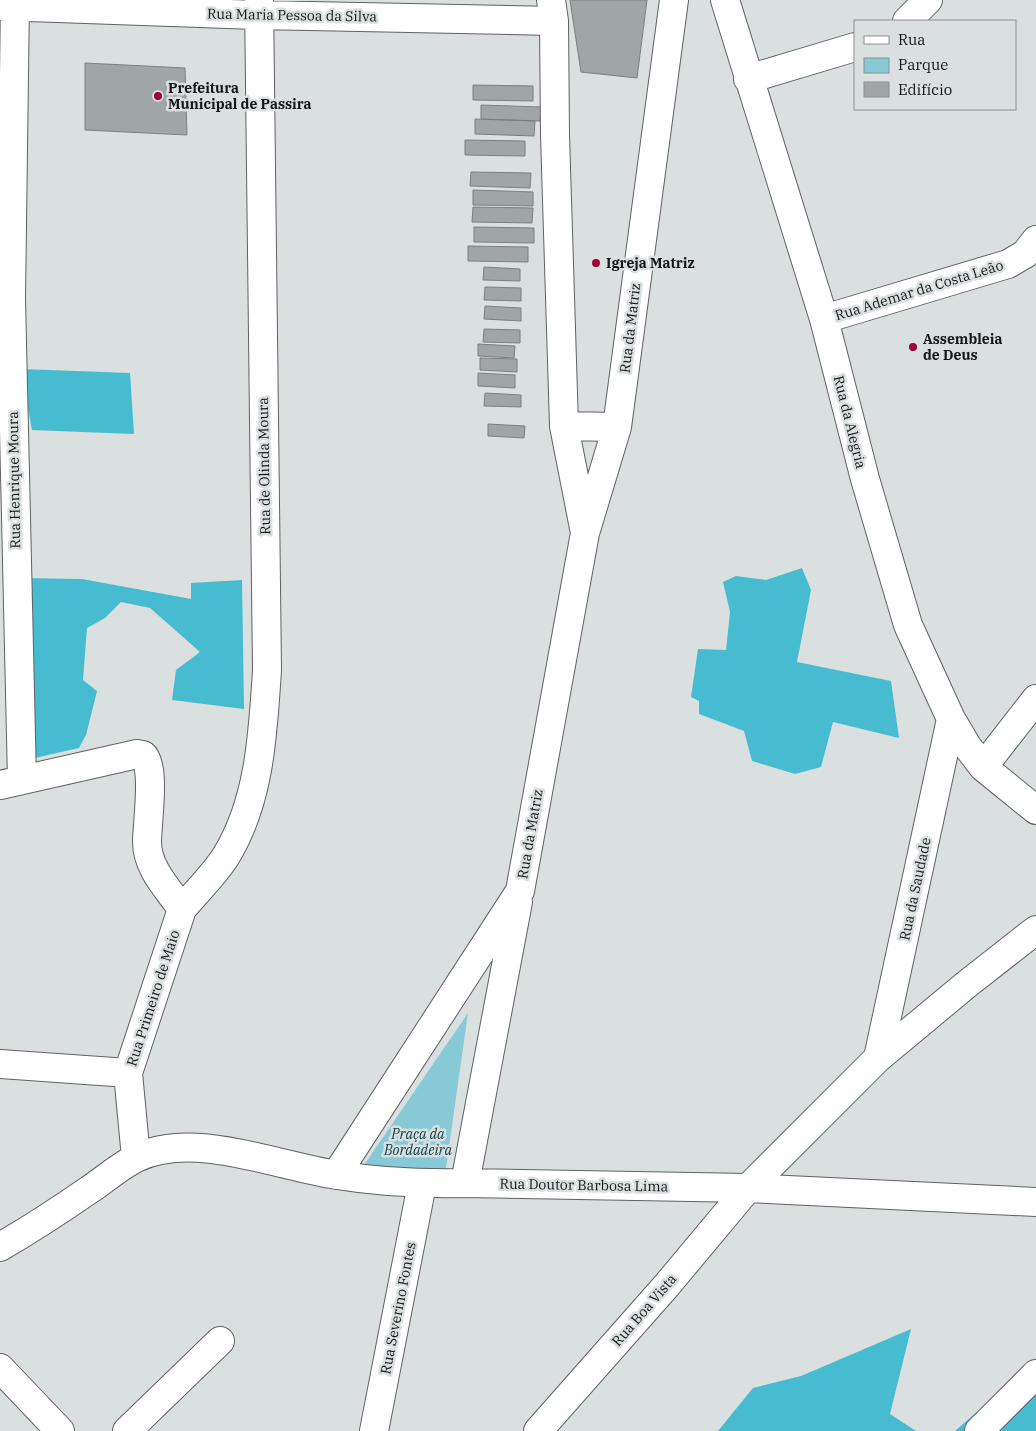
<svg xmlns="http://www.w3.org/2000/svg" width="1036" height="1431" font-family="'IBM Plex Serif',serif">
  <rect width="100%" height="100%" fill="#dadfe0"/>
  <path fill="#87c9d7" d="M468 1013 445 1175 362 1168Z"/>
  <path fill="#47bcd1" d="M21 369 130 373 134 434 32 430Z
    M802 568 811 590 797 662 891 681 899 738 833 722 821 767 795 774 752 761 744 731 699 714V701L691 697 698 649 726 650 730 612 723 582 736 576 766 580Z
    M24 578 82 579 191 599V583L242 580 244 709 172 700 176 670 200 652 150 608 121 602 105 618 87 628 83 680 97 691 86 735 79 748 26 760Z
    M911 1329 890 1414 916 1431H718L753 1388 801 1376Z
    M1036 1360V1431H955Z"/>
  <path fill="#a0a5a6" stroke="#7b7f80" d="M570 0H647L637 78 581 72Z
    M85 63 185 68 187 135 85 130Z
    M473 85 533 86V101L473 100Z
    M481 105 541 107 540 121 481 119Z
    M475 119 535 121 534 136 475 134Z
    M465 140 525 141V156L465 155Z
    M471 172 531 173 530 188 470 186Z
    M473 190 533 192V206L473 205Z
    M473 207 533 208 532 223 472 222Z
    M474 227 534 228V243L474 242Z
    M468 246 528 247V262L468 261Z
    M484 267 520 269V281L483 280Z
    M485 287 521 288V301L484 300Z
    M485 306 521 308V321L484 319Z
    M484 329 520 330V343L483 342Z
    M478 344 515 346 514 358 478 356Z
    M480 358 517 359V372L480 370Z
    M478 373 515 375V388L478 386Z
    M485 393 521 395V407L484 406Z
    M488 424 525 426 524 438 488 436Z"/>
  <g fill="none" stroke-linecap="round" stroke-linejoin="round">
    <g stroke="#5e6263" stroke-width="30">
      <path id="minor" d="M15 0 11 299 22 780
        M725 0 824 319 865 479 908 625 951 719 967 746 983 767 1036 810
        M0 6 259 15 554 21
        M907 21 928 0
        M748 79 855 47
        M824 319 1008 264 1025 254 1036 240
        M564 426 617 427
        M586 530 617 427 674 0
        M983 767 1036 699
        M0 785 137 754 143 755C156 765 147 825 147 842 147 868 168 889 182 909L128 1073 136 1158
        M182 909C197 891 214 875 226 856 260 801 263 732 267 670L259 0
        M878 1058 951 719
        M0 1064 128 1073
        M336 1175 520 891 585 533 564 426 555 135 554 21 551 0
        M465 1183 518 902
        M0 1247C31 1229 60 1210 89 1190 104 1180 120 1166 136 1158 195 1130 276 1166 337 1175 379 1182 422 1184 465 1183L748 1188 1036 1202
        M0 1368 60 1431
        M127 1431 220 1341
        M374 1431 422 1184
        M538 1431 667 1285 748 1188 878 1058 967 984 1036 930
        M979 1431 1036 1374"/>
    </g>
    <use href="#minor" stroke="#fff" stroke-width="28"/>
  </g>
  <g fill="#a10033" stroke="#dadfe0" stroke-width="2">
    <circle cx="158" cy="96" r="5"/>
    <circle cx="596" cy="263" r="5"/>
    <circle cx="913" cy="347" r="5"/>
  </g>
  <g text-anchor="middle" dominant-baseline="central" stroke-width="5" stroke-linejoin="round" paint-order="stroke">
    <g font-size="14" fill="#141617" stroke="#dadfe0">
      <text transform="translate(292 15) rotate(1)">Rua Maria Pessoa da Silva</text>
      <text transform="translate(919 290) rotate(-17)">Rua Ademar da Costa Leão</text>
      <text transform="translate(630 328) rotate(-83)">Rua da Matriz</text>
      <text transform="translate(850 422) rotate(76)">Rua da Alegria</text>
      <text transform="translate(264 466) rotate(-91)">Rua de Olinda Moura</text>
      <text transform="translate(14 480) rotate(-91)">Rua Henrique Moura</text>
      <text transform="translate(530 834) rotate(-80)">Rua da Matriz</text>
      <text transform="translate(915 889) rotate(-78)">Rua da Saudade</text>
      <text transform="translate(153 998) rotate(-72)">Rua Primeiro de Maio</text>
      <text transform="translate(584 1185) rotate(1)">Rua Doutor Barbosa Lima</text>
      <text transform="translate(398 1308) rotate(-79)">Rua Severino Fontes</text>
      <text transform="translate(644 1310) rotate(-49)">Rua Boa Vista</text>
    </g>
    <g font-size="14" font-weight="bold" fill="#141617" stroke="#dadfe0" text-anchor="start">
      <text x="168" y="88">Prefeitura<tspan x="168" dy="16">Municipal de Passira</tspan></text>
      <text x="606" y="263">Igreja Matriz</text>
      <text x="923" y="339">Assembleia<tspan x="923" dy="16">de Deus</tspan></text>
    </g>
    <g font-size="14" font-style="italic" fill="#0b4049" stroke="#dadfe0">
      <text x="418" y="1134">Praça da<tspan x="418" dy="16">Bordadeira</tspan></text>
    </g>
  </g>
  <rect x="854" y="20" width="162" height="90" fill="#dadfe0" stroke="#8b8f90"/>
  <rect x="864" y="36" width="25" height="8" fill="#ffffff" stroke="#8b8f90"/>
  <text x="898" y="45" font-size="15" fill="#141617">Rua</text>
  <rect x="864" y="58" width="25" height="15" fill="#87c9d7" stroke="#8b8f90"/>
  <text x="898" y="70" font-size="15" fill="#141617">Parque</text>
  <rect x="864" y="82" width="25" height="15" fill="#a0a5a6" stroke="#8b8f90"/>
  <text x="898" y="95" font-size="15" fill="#141617">Edifício</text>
</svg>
